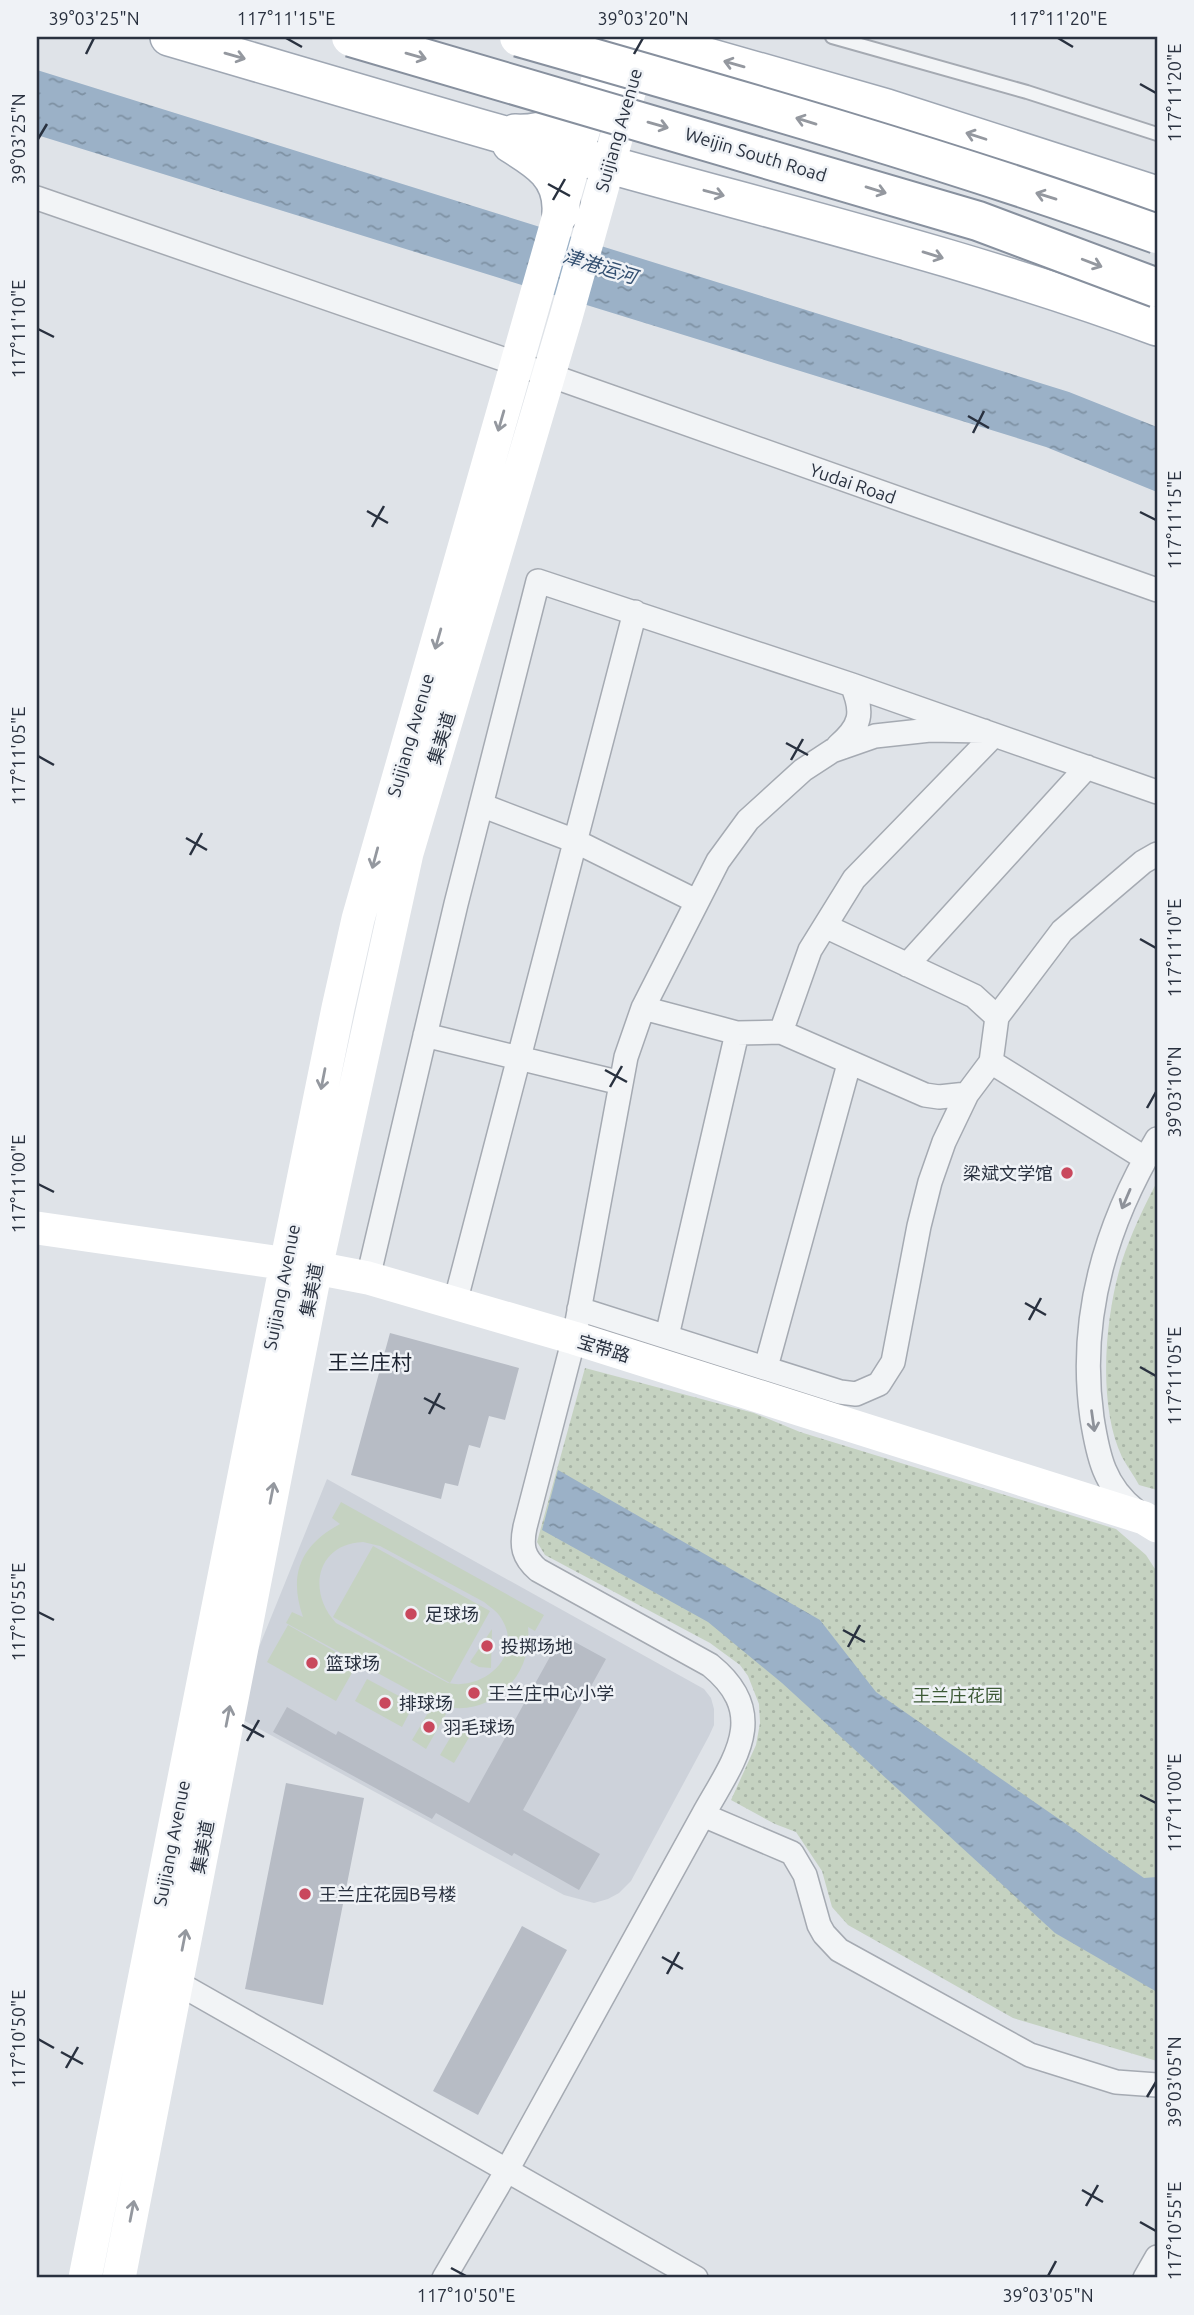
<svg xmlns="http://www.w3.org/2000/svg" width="1194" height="2315" font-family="Ubuntu,'Noto Sans SC',sans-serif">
  <defs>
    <pattern id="park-dots" width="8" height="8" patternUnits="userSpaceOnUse" patternTransform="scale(1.75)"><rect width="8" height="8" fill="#c5d2c1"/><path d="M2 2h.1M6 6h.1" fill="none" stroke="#a9b5a7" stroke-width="1.8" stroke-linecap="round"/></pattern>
    <pattern id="water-ripples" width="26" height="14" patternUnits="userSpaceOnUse" patternTransform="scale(1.75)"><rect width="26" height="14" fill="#9bb1c7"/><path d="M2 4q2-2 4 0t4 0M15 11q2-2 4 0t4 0" fill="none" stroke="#7e91a3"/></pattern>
  </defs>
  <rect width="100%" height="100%" fill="#dfe3e8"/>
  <path fill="#cdd2da" d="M327 1479 704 1689 711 1698 714 1709V1725L709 1736 631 1881 619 1893 608 1899 594 1903 564 1895 232 1714Z"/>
  <path fill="url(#park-dots)" d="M1157 1182V1490L1139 1485C1134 1476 1127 1466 1122 1457 1097 1404 1105 1315 1122 1261 1131 1234 1144 1206 1157 1182Z
    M585 1368 754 1413 800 1432 1116 1529 1146 1555 1157 1572V2061L1013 2018 848 1925 832 1907 822 1871 796 1832 775 1824 731 1800 756 1745 760 1723 759 1704 748 1676 740 1665 710 1643 545 1555 537 1542Z"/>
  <path fill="#c5d2c1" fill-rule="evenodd" d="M341 1502 544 1615 535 1631 528 1627C534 1682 481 1726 429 1701L286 1623 292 1612 303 1617C288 1574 301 1545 340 1524L332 1518ZM363 1542 380 1546 484 1602C490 1607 497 1611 501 1618 525 1655 484 1691 448 1683L336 1623C307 1592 316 1544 363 1542Z
    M373 1546 490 1611 450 1683 333 1617Z
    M288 1625 357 1664 336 1701 267 1662Z
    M492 1629 491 1668 479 1667 470 1662Z
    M367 1679 414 1704 402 1727 355 1701Z
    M432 1706 446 1714 426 1749 412 1740Z
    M460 1721 474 1729 454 1763 440 1755Z"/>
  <path fill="url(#water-ripples)" d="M37 70 1069 392 1157 427V492L1046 447 37 135Z
    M558 1470 820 1620 876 1692 1144 1878 1157 1877V1992L1055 1933 782 1683 708 1622 542 1530Z"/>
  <path fill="#b7bcc5" d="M390 1333 519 1368 505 1420 489 1416 480 1448 469 1445 458 1486 445 1483 441 1499 351 1475Z
    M562 1635 606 1659 523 1810 600 1854 579 1890 514 1853 512 1856 436 1813 432 1819 273 1732 287 1707 336 1735 338 1731 469 1803Z
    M286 1783 364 1798 323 2005 245 1989Z
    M522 1926 567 1950 478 2115 433 2091Z"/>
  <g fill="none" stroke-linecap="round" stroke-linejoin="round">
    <g stroke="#a5aab2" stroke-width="16">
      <path id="lane" d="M832 37 1027 92 1157 134"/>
    </g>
    <g stroke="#a5aab2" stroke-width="26">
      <path id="street" d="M37 198 549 375 1157 590
        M838 746C861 726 864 713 852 685
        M481 805 575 841 696 901
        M825 926 974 996 997 1017
        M907 965 1087 767
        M643 1008 737 1033 781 1032 925 1095 939 1097 967 1094
        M781 1032 810 950 854 879 994 735
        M425 1035 621 1083
        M991 1062 1146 1159
        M368 1278 456 904 538 581 852 685 1157 792
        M455 1303 635 612
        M579 1309 840 1392 856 1394 879 1384 893 1362 919 1226 930 1182 944 1142 967 1094 991 1062 997 1017 1062 931 1143 862 1157 854
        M667 1336 737 1033
        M766 1367 849 1064
        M1136 1511C1104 1486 1098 1456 1092 1418 1078 1319 1106 1224 1157 1139
        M703 1815 792 1853 805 1875 819 1925 824 1934 839 1950 1030 2055 1116 2082 1157 2085
        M176 1982 696 2278
        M444 2278 506 2172 703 1815C733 1761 772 1715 710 1665L538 1570C523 1557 521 1546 525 1527L574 1338 626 1057 643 1008 718 861 748 820 803 770 832 751 875 736 930 730 984 731
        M1145 2278 1157 2257"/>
    </g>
    <g stroke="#9fa7b3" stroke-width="40">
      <path id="primary" d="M169 37C316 80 463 124 610 165 793 216 979 261 1157 327
        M638 37 887 108 1157 195
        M515 133C575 136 610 88 634 39
        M511 144C539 161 563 176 561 212"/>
    </g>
    <use href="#lane" stroke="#f2f4f6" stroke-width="12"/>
    <use href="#street" stroke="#f2f4f6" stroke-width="23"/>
    <path stroke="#fff" stroke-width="33" d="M37 1228 316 1268 368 1278 574 1338 1144 1518 1157 1526
      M85 2278 286 1264 338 1008 358 919 610 37
      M119 2278 316 1268 407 853 566 317 642 46"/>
    <use href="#primary" stroke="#fff" stroke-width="37"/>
    <g stroke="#87909e" stroke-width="42" stroke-linecap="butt">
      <path id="highway-bridge" d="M351 37 978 221 1157 288
        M519 37C733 98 948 159 1157 234"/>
    </g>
    <use href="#highway-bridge" stroke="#fff" stroke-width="38"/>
  </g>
  <defs><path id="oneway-shaft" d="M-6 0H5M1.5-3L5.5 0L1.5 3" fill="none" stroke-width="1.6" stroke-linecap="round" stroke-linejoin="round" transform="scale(1.75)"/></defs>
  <g stroke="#94989f">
    <use href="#oneway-shaft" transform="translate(235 56) rotate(16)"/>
    <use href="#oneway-shaft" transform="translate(416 56) rotate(16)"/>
    <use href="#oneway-shaft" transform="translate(734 64) rotate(-164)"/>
    <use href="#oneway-shaft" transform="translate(806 121) rotate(-163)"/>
    <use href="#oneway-shaft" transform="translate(658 125) rotate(16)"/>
    <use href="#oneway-shaft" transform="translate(976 136) rotate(-162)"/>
    <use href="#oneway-shaft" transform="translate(876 190) rotate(17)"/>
    <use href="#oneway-shaft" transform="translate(714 193) rotate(15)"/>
    <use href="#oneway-shaft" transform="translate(1046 196) rotate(-163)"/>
    <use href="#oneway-shaft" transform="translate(933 255) rotate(17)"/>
    <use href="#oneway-shaft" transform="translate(1092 263) rotate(21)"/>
    <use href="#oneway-shaft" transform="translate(501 421) rotate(106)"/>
    <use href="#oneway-shaft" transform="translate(438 639) rotate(106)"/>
    <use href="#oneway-shaft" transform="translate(375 858) rotate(105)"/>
    <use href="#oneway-shaft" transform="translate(323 1079) rotate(101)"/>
    <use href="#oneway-shaft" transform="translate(272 1493) rotate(-79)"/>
    <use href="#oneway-shaft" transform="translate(228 1716) rotate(-79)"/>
    <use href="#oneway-shaft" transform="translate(184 1940) rotate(-79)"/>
    <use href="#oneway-shaft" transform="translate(132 2211) rotate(-79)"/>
  </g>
  <g stroke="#8e929a">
    <use href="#oneway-shaft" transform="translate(1126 1199) rotate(113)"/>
    <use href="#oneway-shaft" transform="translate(1093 1421) rotate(82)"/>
  </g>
  <path fill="none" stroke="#29313f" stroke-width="2.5" d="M286 38 302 47M1058 38 1073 47M86 54 94 38M634 54 643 38M1140 84 1156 93M38 139 47 124M548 184 570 196M553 200 565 179M38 329 54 337M968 416 989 428M973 433 984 411M367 511 388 523M1140 512 1156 520M372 527 384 506M786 743 808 755M38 756 54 765M791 760 803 739M186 838 207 850M190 855 202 833M1140 939 1156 948M605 1070 627 1082M610 1087 622 1066M1147 1108 1156 1092M38 1184 54 1192M1025 1303 1046 1315M1029 1320 1041 1298M1140 1367 1156 1376M424 1398 445 1409M429 1414 440 1393M38 1612 54 1620M843 1630 865 1642M848 1647 860 1625M242 1725 264 1737M247 1741 259 1720M1140 1795 1156 1803M662 1957 683 1969M667 1974 679 1952M38 2039 54 2048M61 2052 83 2064M66 2068 78 2047M1147 2097 1156 2082M1082 2190 1103 2202M1086 2206 1098 2185M1140 2222 1156 2231M451 2268 466 2276M1048 2276 1056 2261"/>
  <g fill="#c9485d" stroke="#eff2f6" stroke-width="2.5">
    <circle cx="1067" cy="1173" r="7"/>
    <circle cx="411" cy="1614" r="7"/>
    <circle cx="487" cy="1646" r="7"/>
    <circle cx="312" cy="1663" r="7"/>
    <circle cx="474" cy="1693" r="7"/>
    <circle cx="385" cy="1703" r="7"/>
    <circle cx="429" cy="1727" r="7"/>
    <circle cx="305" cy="1894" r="7"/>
  </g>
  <g text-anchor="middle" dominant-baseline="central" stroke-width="5" stroke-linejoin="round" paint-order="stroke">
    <g font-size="18" fill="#29313f" stroke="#eff2f6">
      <text transform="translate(618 130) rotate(-74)">Suijiang Avenue</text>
      <text transform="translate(756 154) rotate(17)">Weijin South Road</text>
      <text transform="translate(853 483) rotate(19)">Yudai Road</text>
      <text transform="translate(410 735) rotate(-74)">Suijiang Avenue</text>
      <text transform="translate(441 738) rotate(-73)">集美道</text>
      <text transform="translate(281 1287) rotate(-79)">Suijiang Avenue</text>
      <text transform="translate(311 1290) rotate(-79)">集美道</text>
      <text transform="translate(604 1348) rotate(17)">宝带路</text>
      <text transform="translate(171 1843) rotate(-79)">Suijiang Avenue</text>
      <text transform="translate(202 1847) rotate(-79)">集美道</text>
    </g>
    <g font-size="18" fill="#29313f" stroke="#eff2f6" text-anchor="start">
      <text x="1053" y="1173" text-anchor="end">梁斌文学馆</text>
      <text x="425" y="1614">足球场</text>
      <text x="501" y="1646">投掷场地</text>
      <text x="326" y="1663">篮球场</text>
      <text x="488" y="1693">王兰庄中心小学</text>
      <text x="399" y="1703">排球场</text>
      <text x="443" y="1727">羽毛球场</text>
      <text x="319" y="1894">王兰庄花园B号楼</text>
    </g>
    <g font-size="18" fill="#3d5a36" stroke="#eff2f6">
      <text x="958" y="1695">王兰庄花园</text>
    </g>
    <g font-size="19" font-style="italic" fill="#345071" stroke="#eff2f6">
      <text transform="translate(600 266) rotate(17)">津港运河</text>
    </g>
    <g font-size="21" fill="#1b222f" stroke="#eff2f6">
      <text x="370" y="1362">王兰庄村</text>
    </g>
  </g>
  <rect width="1194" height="2315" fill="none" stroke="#eff2f6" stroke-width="77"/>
  <rect x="38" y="38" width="1118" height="2238" fill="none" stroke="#29313f" stroke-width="2.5"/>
  <g font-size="18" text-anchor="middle" fill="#29313f">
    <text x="94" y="25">39°03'25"N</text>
    <text x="286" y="25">117°11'15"E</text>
    <text x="643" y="25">39°03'20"N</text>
    <text x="1058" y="25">117°11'20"E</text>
    <text transform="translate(1175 93) rotate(-90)" y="6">117°11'20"E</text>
    <text transform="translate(19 139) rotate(-90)" y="6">39°03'25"N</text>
    <text transform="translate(19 329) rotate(-90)" y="6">117°11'10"E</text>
    <text transform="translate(1175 520) rotate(-90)" y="6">117°11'15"E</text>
    <text transform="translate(19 756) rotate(-90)" y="6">117°11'05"E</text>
    <text transform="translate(1175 948) rotate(-90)" y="6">117°11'10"E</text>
    <text transform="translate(1175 1092) rotate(-90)" y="6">39°03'10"N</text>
    <text transform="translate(19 1184) rotate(-90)" y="6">117°11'00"E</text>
    <text transform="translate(1175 1376) rotate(-90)" y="6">117°11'05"E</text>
    <text transform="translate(19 1612) rotate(-90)" y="6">117°10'55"E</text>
    <text transform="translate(1175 1803) rotate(-90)" y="6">117°11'00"E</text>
    <text transform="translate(19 2039) rotate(-90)" y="6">117°10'50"E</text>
    <text transform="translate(1175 2082) rotate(-90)" y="6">39°03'05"N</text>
    <text transform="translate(1175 2231) rotate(-90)" y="6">117°10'55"E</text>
    <text x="466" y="2302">117°10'50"E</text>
    <text x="1048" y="2302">39°03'05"N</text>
  </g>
</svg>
